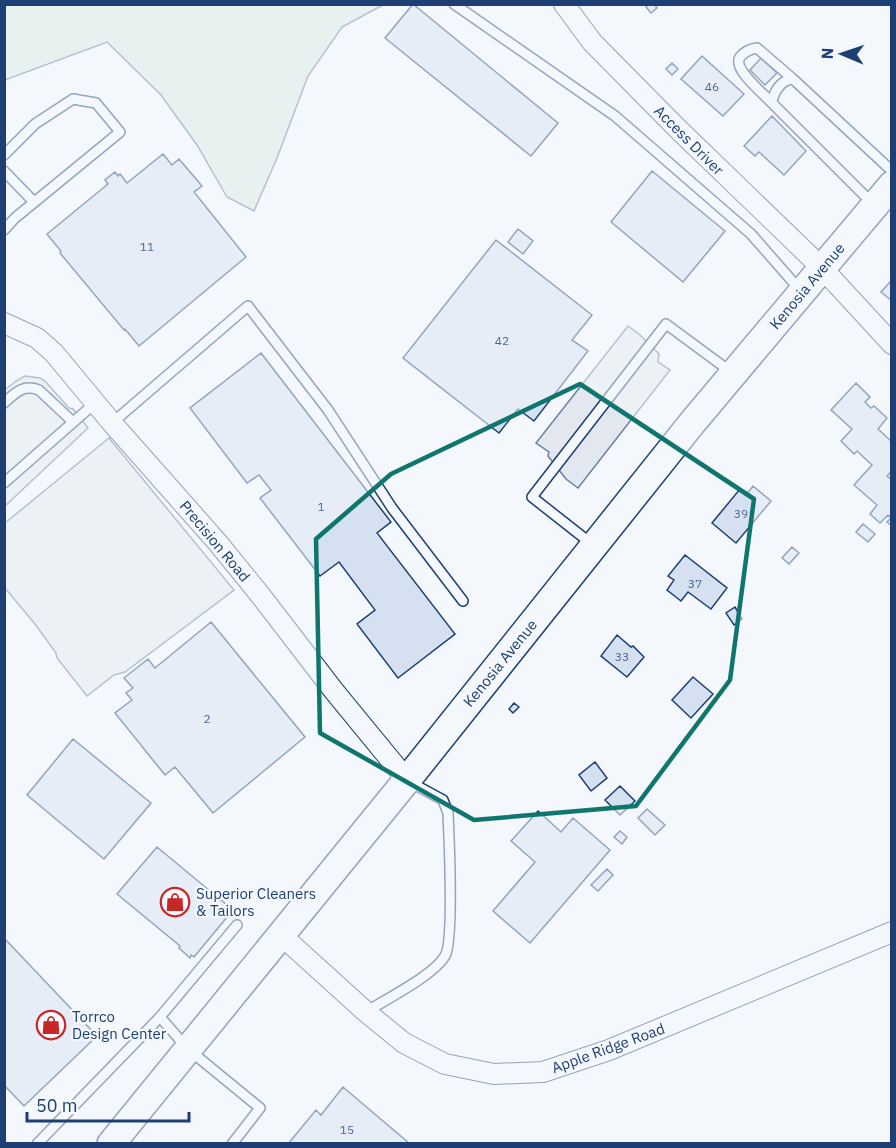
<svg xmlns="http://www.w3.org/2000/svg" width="896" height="1148" font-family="'IBM Plex Sans',sans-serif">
  <rect width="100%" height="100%" fill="#f4f7fb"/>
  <path fill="#d7e8df" stroke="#687fa3" stroke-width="1.5" d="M5 4H383V5L342 27 308 76 277 158 254 211 227 197 197 145 161 95 107 42 5 80Z"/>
  <path fill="#e3e8f0" stroke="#687fa3" stroke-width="1.5" d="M628 326 639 334 659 354 658 362 670 370 578 488 566 479 548 456 549 452 536 443Z
    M25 376 40 378 45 381 69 408 73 409 88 428 5 506V390L16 381Z
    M109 438 234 590 125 672 114 675 87 696 57 658 56 653 35 624 5 588V523Z"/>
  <path fill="#d5e0f0" stroke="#1d3f73" stroke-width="1.5" d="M413 4 558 123 531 156 385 38Z
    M649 4H654L657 8 651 13 646 7Z
    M702 56 744 94 723 116 681 79Z
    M761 58 777 73 765 85 750 70Z
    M672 63 678 69 672 75 666 69Z
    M772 116 806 151 784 175 759 152 755 156 744 146Z
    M163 154 172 165 179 159 202 186 194 192 246 257 139 346 125 329 124 330 60 253 61 251 47 234 108 184 105 180 115 172 118 176 120 174 127 183Z
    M652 171 725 231 683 282 611 222Z
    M518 229 533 241 523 254 508 242Z
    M496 240 592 315 572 340 588 351 534 421 518 409 499 433 403 358Z
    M892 280V301L881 292Z
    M261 353 391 522 377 533 455 634 398 678 357 624 375 610 339 562 320 576 260 498 271 490 259 475 247 483 190 408Z
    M856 383 870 397 865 402 871 408 874 406 887 418 878 429 892 442V471L887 476 892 480V526L887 522 891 518 888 515 880 523 870 514 877 505 854 485 872 465 857 451 854 454 841 441 852 429 831 410Z
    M753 486 771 501 736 543 712 523 740 489 746 495Z
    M863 524 875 534 868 542 856 532Z
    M792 547 799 553 789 564 782 558Z
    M685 555 727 588 711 609 688 592 681 601 667 590 674 580 668 576Z
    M735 607 742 619 734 625 726 613Z
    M211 622 305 737 213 813 175 767 165 775 115 713 132 700 126 693 133 688 124 678 148 659 155 668Z
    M617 635 631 647 633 646 644 657 627 677 601 656Z
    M693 677 713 694 691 718 672 700Z
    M514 703 519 707 513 713 509 709Z
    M73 739 151 803 104 859 27 795Z
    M595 762 607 778 591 791 579 775Z
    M620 786 635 801 620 815 605 800Z
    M647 809 665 825 655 835 638 818Z
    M538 811 561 832 573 818 610 850 530 943 493 911 535 862 511 841Z
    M620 831 627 837 622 844 614 837Z
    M157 847 233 910 194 957 191 955 190 958 179 948 180 946 117 894Z
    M607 869 613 875 598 891 591 885Z
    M4 938 97 1036 24 1106 4 1085Z
    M343 1087 410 1144H288L316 1110 321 1115Z"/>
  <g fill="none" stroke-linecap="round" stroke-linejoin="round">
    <g stroke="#1d3f73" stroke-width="12">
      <path id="lane" d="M454 4 615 116 751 234 800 290
        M772 103C764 94 732 69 740 57 745 51 750 49 757 48L793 79
        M4 155 35 124 73 99 96 103 120 132 15 218 4 230
        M4 171 34 202
        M873 204 772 103C773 92 782 79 793 79L892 171
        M4 403C15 393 23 384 39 390L73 422
        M112 423 248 306 328 410 392 508 463 601
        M4 483 95 403
        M593 545 532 497 666 324 731 372
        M366 1012C386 999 433 976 445 956 454 941 449 836 448 813L443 800 408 781
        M160 1017 237 925
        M37 1144 160 1017 188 1049 260 1108 232 1144"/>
    </g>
    <g stroke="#1d3f73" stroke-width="22">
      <path id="street" d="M564 4 592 42 678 129 822 268 892 344
        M4 323 37 338 54 353 112 423 218 543 261 596 334 691 407 780
        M281 935 366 1012 404 1043 445 1064 494 1074 543 1072 609 1050 892 932"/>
    </g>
    <g stroke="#1d3f73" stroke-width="30">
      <path id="secondary" d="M111 1144 407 780 692 423 892 185"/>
    </g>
    <use href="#lane" stroke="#f4f7fb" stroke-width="9"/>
    <use href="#street" stroke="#f4f7fb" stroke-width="20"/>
    <use href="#secondary" stroke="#f4f7fb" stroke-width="27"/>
  </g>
  <path d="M0 0H896V1148H0ZM580 384 754 499 730 680 636 806 474 820 320 733 316 539 391 474Z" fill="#f4f7fb" fill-opacity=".55" fill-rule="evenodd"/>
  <path fill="none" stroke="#0f766e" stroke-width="4.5" stroke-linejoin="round" d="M580 384 754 499 730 680 636 806 474 820 320 733 316 539 391 474Z"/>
  <defs>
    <g id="shop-ring" transform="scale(1.5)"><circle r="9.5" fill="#f4f7fb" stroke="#c62828" stroke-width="1.5"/><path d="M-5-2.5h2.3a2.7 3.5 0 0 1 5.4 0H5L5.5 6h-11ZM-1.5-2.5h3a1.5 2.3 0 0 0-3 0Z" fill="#c62828"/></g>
  </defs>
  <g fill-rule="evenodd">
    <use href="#shop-ring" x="175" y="902"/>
    <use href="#shop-ring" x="51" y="1025"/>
  </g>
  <g text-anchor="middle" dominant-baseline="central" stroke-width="4.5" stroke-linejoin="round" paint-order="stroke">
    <g font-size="12" fill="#4b6792">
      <text x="712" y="86">46</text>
      <text x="147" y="246">11</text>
      <text x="502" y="340">42</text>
      <text x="321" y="506">1</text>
      <text x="741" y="513">39</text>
      <text x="695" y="583">37</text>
      <text x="622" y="656">33</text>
      <text x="207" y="718">2</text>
      <text x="347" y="1129">15</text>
    </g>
    <g font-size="15" fill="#1d3f73" stroke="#f4f7fb">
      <text transform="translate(689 140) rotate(45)">Access Driver</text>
      <text transform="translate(807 286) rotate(-50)">Kenosia Avenue</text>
      <text transform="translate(215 541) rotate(50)">Precision Road</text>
      <text transform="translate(500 663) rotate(-51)">Kenosia Avenue</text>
      <text transform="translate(608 1048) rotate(-20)">Apple Ridge Road</text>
    </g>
    <g font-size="15" fill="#1d3f73" stroke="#f4f7fb" text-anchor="start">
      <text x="196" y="893">Superior Cleaners<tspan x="196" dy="17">&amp; Tailors</tspan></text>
      <text x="72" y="1016">Torrco<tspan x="72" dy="17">Design Center</tspan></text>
    </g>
  </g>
  <rect width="896" height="1148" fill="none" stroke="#1d3f73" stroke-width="12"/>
  <g transform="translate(842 54) rotate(272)" stroke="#f4f7fb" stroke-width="4.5" paint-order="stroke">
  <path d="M0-4.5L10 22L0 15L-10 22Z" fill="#1d3f73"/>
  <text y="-9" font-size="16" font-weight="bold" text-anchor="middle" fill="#1d3f73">N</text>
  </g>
  <path d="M27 1112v9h162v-9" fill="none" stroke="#1d3f73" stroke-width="3"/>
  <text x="36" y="1112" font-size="18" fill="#1d3f73" stroke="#f4f7fb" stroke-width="4.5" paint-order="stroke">50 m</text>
</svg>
